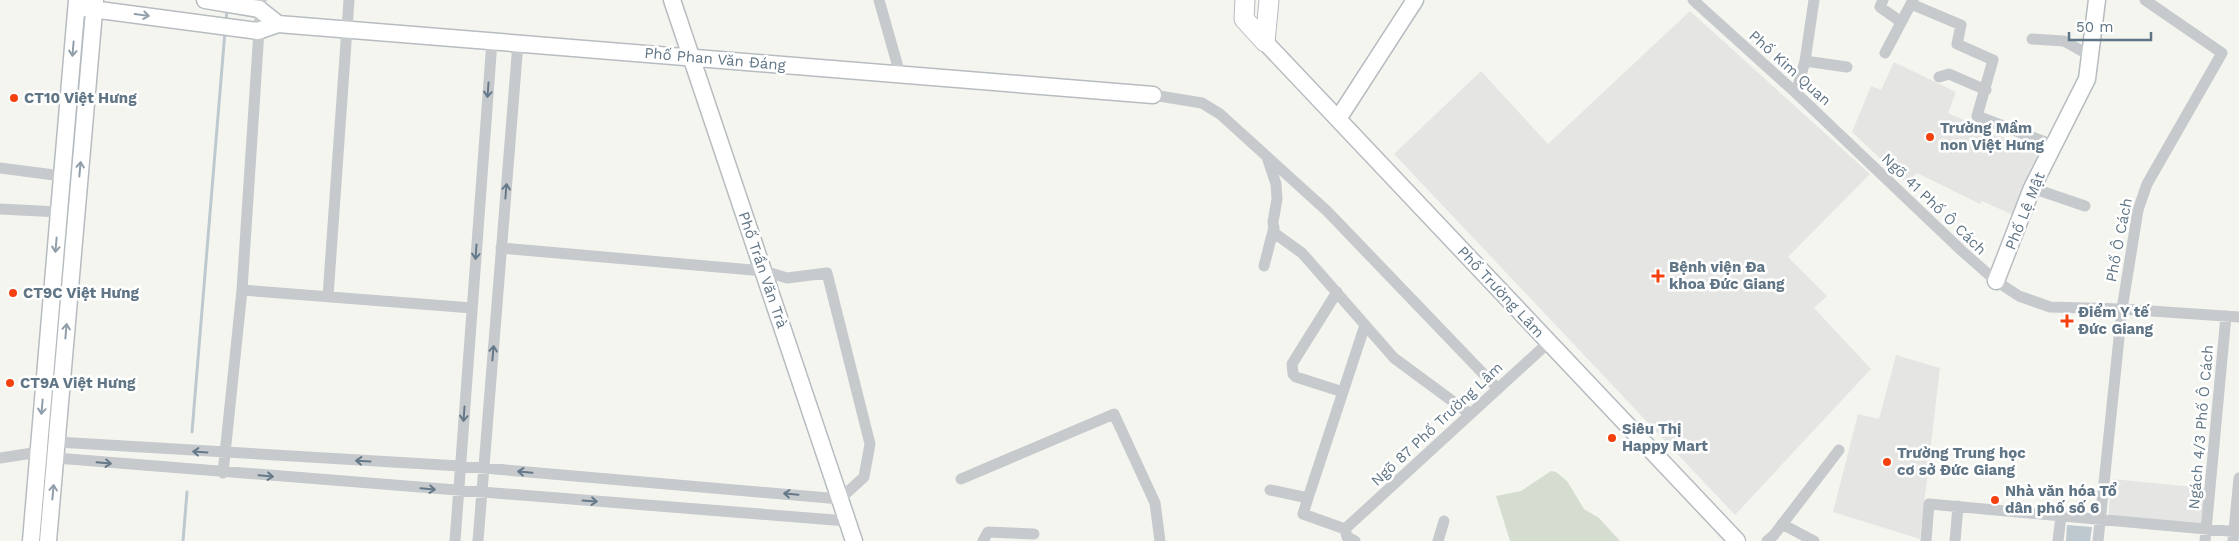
<svg xmlns="http://www.w3.org/2000/svg" width="2239" height="541" font-family="'Work Sans',sans-serif">
  <rect width="100%" height="100%" fill="#f5f5f0"/>
  <path fill="#e5e6e4" d="M1690 11 1870 174 1788 257 1827 296 1814 308 1871 369 1735 515 1394 154 1481 71 1548 144Z
    M1894 62 1956 92 1948 113 2028 148 2031 142 2044 149 2015 216 1982 201 1980 204 1917 173 1906 183 1852 132 1871 86 1881 90Z
    M1896 355 1940 368 1920 539 1833 512 1858 414 1879 419Z
    M2112 479 2205 488 2202 525 2108 516Z"/>
  <path fill="#d5ddd1" d="M1551 471 1556 472 1567 481 1584 509 1599 518 1620 541H1510L1496 496 1521 491Z"/>
  <path fill="#bdc9cf" d="M2067 525 2092 527 2090 541H2066Z"/>
  <g fill="none" stroke-linecap="round" stroke-linejoin="round">
    <path stroke="#bdc9cf" stroke-width="3" d="M226 22 227 8
      M192 432 225 31
      M183 541 187 492"/>
    <g stroke="#b6bcc0" stroke-width="19">
      <path id="secondary" d="M205 0 259 9 278 24
        M672 0 854 541
        M77 7 258 31 278 24 1153 95
        M1265 42 1737 541
        M1338 119 1415 0
        M1996 281 2032 188 2087 79 2097 0
        M31 541 77 0
        M48 541 95 0"/>
    </g>
    <g stroke="#b7bbbf" stroke-width="21">
      <path id="primary" d="M1245 0 1244 19 1265 42
        M1265 42 1269 0"/>
    </g>
    <path stroke="#c6cacd" stroke-width="11" d="M879 0 900 74
      M1693 0 1796 93 1962 251 1996 281 2019 296 2050 307 2122 309 2239 317
      M1883 0 1880 7 1901 22
      M1911 4 1961 25 1957 44 1993 60 1977 116 2053 145
      M2032 39 2064 41 2091 56
      M1885 53 1913 0
      M1805 61 1847 67
      M1939 77 1949 74 1986 90
      M1796 93 1805 61 1814 0
      M1153 95 1202 103 1220 114 1327 211 1498 389
      M1268 160 1276 184 1277 199 1273 222 1274 231 1277 235 1302 253 1394 358 1470 414
      M0 168 62 176
      M2032 188 2085 206
      M0 209 59 212
      M1264 266 1274 227
      M242 290 472 308
      M1337 292 1292 364 1293 374 1296 377 1343 392
      M328 296 349 0
      M57 442 460 466 840 499 864 477 870 444 827 273 787 278 764 271 501 248
      M0 458 39 452
      M56 458 847 521
      M223 473 242 290 261 0
      M961 479 1114 414 1155 503 1160 541
      M1270 490 1308 498 1303 514 1345 529
      M1308 498 1365 325
      M1782 524 1814 541
      M1345 529 1549 342
      M1345 529 1347 537 1355 541
      M455 541 492 41
      M478 541 518 43
      M983 541 988 532 1034 534
      M1438 541 1444 521
      M1767 541 1774 535 1839 450
      M1926 541 1929 504 2239 532
      M1955 541 1958 506
      M2058 541 2061 516
      M2098 541 2122 309 2138 210 2147 184 2222 53 2145 0
      M2205 541 2226 316
      M2233 541 2239 478"/>
    <use href="#secondary" stroke="#fff" stroke-width="16"/>
    <use href="#primary" stroke="#fff" stroke-width="19"/>
  </g>
  <defs><path id="oneway-shaft" d="M-6 0H5M1.5-3L5.5 0L1.5 3" fill="none" stroke-width="1.6" stroke-linecap="round" stroke-linejoin="round" transform="scale(1.25)"/></defs>
  <g stroke="#909eaa">
    <use href="#oneway-shaft" transform="translate(142 15) rotate(8)"/>
    <use href="#oneway-shaft" transform="translate(73 49) rotate(95)"/>
    <use href="#oneway-shaft" transform="translate(80 169) rotate(-85)"/>
    <use href="#oneway-shaft" transform="translate(56 245) rotate(95)"/>
    <use href="#oneway-shaft" transform="translate(66 331) rotate(-85)"/>
    <use href="#oneway-shaft" transform="translate(42 407) rotate(95)"/>
    <use href="#oneway-shaft" transform="translate(53 492) rotate(-85)"/>
  </g>
  <g stroke="#657989">
    <use href="#oneway-shaft" transform="translate(488 90) rotate(94)"/>
    <use href="#oneway-shaft" transform="translate(506 191) rotate(-85)"/>
    <use href="#oneway-shaft" transform="translate(476 252) rotate(94)"/>
    <use href="#oneway-shaft" transform="translate(493 353) rotate(-85)"/>
    <use href="#oneway-shaft" transform="translate(464 414) rotate(94)"/>
    <use href="#oneway-shaft" transform="translate(200 452) rotate(-176)"/>
    <use href="#oneway-shaft" transform="translate(363 461) rotate(-177)"/>
    <use href="#oneway-shaft" transform="translate(104 463) rotate(5)"/>
    <use href="#oneway-shaft" transform="translate(525 472) rotate(-175)"/>
    <use href="#oneway-shaft" transform="translate(266 476) rotate(5)"/>
    <use href="#oneway-shaft" transform="translate(428 489) rotate(5)"/>
    <use href="#oneway-shaft" transform="translate(791 494) rotate(-175)"/>
    <use href="#oneway-shaft" transform="translate(590 501) rotate(4)"/>
  </g>
  <g fill="#f54110" stroke="#fff" stroke-width="2">
    <circle cx="14" cy="98" r="5"/>
    <circle cx="1930" cy="137" r="5"/>
    <path d="M1655.5 268.5h5v5h5v5h-5v5h-5v-5h-5v-5h5z"/>
    <circle cx="13" cy="293" r="5"/>
    <path d="M2064.5 313.5h5v5h5v5h-5v5h-5v-5h-5v-5h5z"/>
    <circle cx="10" cy="383" r="5"/>
    <circle cx="1612" cy="438" r="5"/>
    <circle cx="1887" cy="462" r="5"/>
    <circle cx="1995" cy="500" r="5"/>
  </g>
  <g text-anchor="middle" dominant-baseline="central" stroke-width="5" stroke-linejoin="round" paint-order="stroke">
    <g font-size="15" fill="#607585" stroke="#fff">
      <text transform="translate(715 59) rotate(5)">Phố Phan Văn Đáng</text>
      <text transform="translate(1790 68) rotate(42)">Phố Kim Quan</text>
      <text transform="translate(1934 204) rotate(44)">Ngõ 41 Phố Ô Cách</text>
      <text transform="translate(2025 211) rotate(-68)">Phố Lệ Mật</text>
      <text transform="translate(2119 240) rotate(-79)">Phố Ô Cách</text>
      <text transform="translate(763 270) rotate(71)">Phố Trần Văn Trà</text>
      <text transform="translate(1501 292) rotate(47)">Phố Trường Lâm</text>
      <text transform="translate(1437 424) rotate(-43)">Ngõ 87 Phố Trường Lâm</text>
      <text transform="translate(2201 427) rotate(-85)">Ngách 4/3 Phố Ô Cách</text>
    </g>
    <g font-size="15" font-weight="bold" fill="#607585" stroke="#fff" text-anchor="start">
      <text x="24" y="98">CT10 Việt Hưng</text>
      <text x="1940" y="128">Trường Mầm<tspan x="1940" dy="17">non Việt Hưng</tspan></text>
      <text x="1669" y="267">Bệnh viện Đa<tspan x="1669" dy="17">khoa Đức Giang</tspan></text>
      <text x="23" y="293">CT9C Việt Hưng</text>
      <text x="2078" y="312">Điểm Y tế<tspan x="2078" dy="17">Đức Giang</tspan></text>
      <text x="20" y="383">CT9A Việt Hưng</text>
      <text x="1622" y="429">Siêu Thị<tspan x="1622" dy="17">Happy Mart</tspan></text>
      <text x="1897" y="453">Trường Trung học<tspan x="1897" dy="17">cơ sở Đức Giang</tspan></text>
      <text x="2005" y="491">Nhà văn hóa Tổ<tspan x="2005" dy="17">dân phố số 6</tspan></text>
    </g>
  </g>
  <path d="M2069 32v8h82v-8" fill="none" stroke="#607585" stroke-width="2.5"/>
  <text x="2076" y="32" font-size="15" fill="#607585" stroke="#ffffff" stroke-width="4" paint-order="stroke">50 m</text>
</svg>
